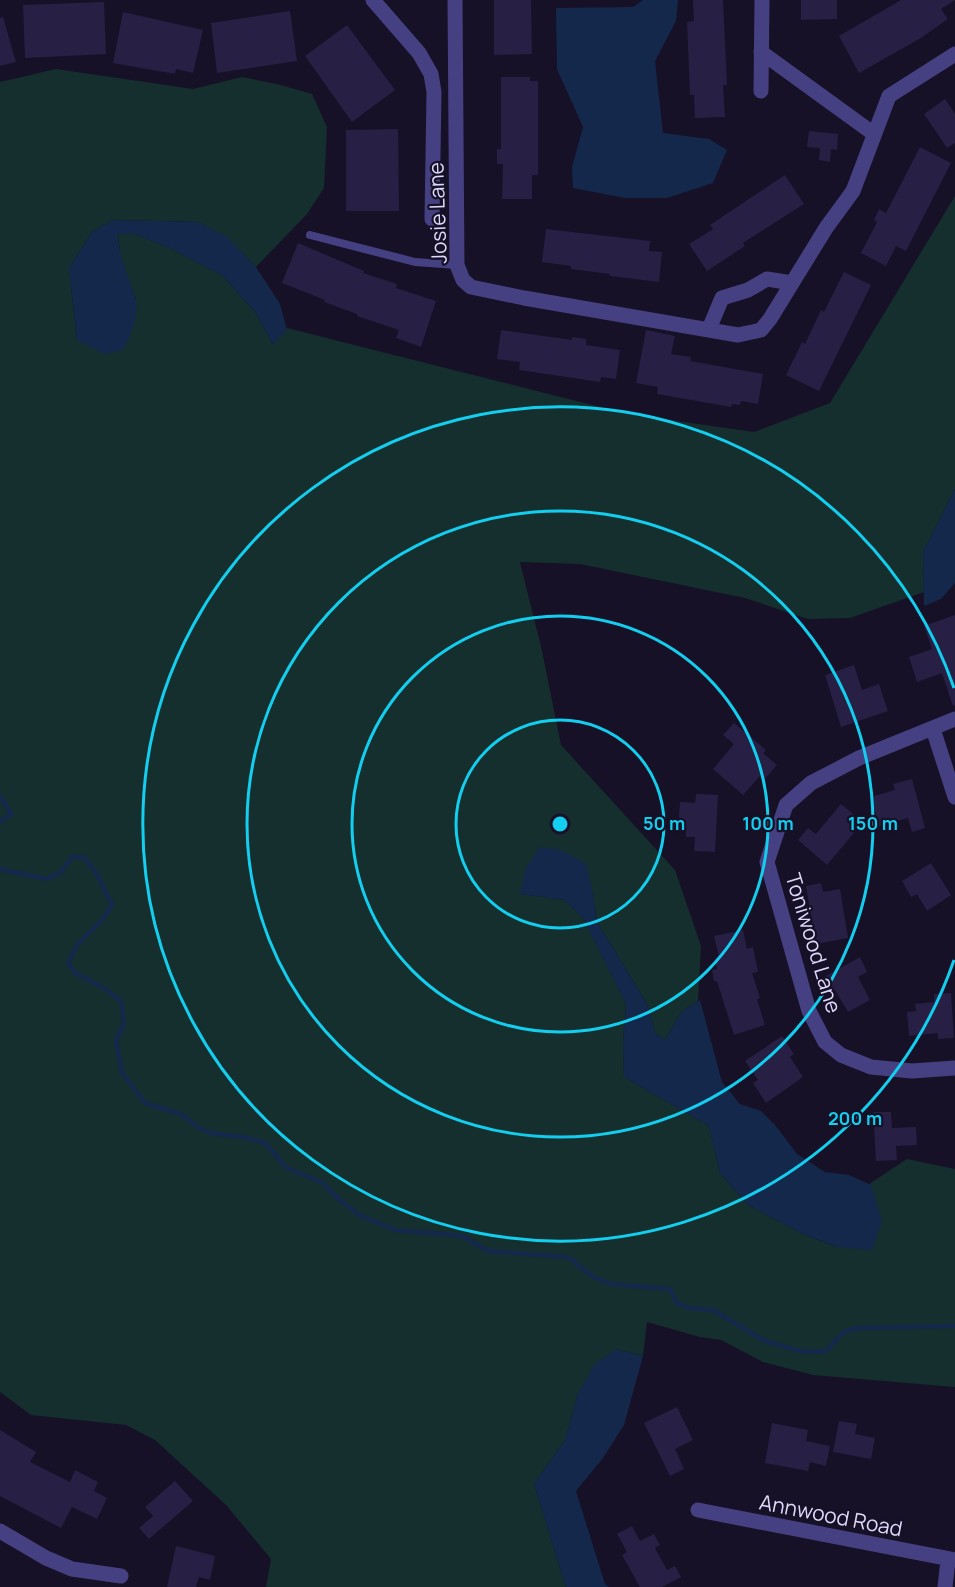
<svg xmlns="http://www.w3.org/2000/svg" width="955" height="1587" font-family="Manrope,sans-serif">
  <rect width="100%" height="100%" fill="#161126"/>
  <path fill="#152f2f" d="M56 69 193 89 242 77 277 84 312 94 327 127 324 188 307 214 256 267 226 237 198 222 114 220 93 231 69 268 77 340 136 299 121 263 118 234H135L170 248 223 276 255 312 273 344 287 328 628 414 754 432 830 403 955 196V489L923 552 924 592 850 618 808 619 745 598 580 564 520 562 542 651 561 745 675 870 701 946 698 1001 682 1011 665 1040 655 1033 647 1004 597 922 593 893 520 894 565 900 583 918 626 1004 623 1044 624 1077 709 1126 720 1173 748 1205 801 1233 836 1247 871 1185 869 1184 907 1159 955 1169V1387L813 1375 763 1362 721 1340 700 1337 647 1322 643 1356 616 1349 578 1393 565 1440 534 1484 566 1587H266L271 1559 226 1505 155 1440 126 1425 31 1415 0 1392V82Z"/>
  <path fill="#14284c" d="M643 0H678L676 21 655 61 663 133 709 139 727 150 713 183 667 198H625L573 188 572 167 583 127 557 69 556 8 633 7Z
    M114 220 198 222 226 236 256 267 280 304 287 330 273 344 255 312 223 276 170 248 135 234H118C119 260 128 274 135 297 140 314 131 335 123 350L105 354 77 340 69 268 93 231Z
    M955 489V583L941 599 924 606 923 552Z
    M540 847 561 850 586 864 593 893 597 922 647 1004 655 1033 665 1040 682 1011 700 1000 722 1082 740 1104 761 1111 775 1125 797 1154 825 1172 849 1175 871 1185 882 1221 872 1250 837 1247 801 1233 748 1205 720 1173 709 1126 624 1077 623 1044 626 1004 583 918 565 900 520 894 526 868Z
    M616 1349 643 1356 624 1425 603 1458 576 1491 605 1584 609 1587H566L534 1484 565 1440 578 1393 595 1364Z"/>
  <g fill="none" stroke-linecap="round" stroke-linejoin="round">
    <path stroke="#14284c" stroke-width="4.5" d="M0 796 11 814 0 822
      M0 869 46 879 60 873 73 856 85 858 98 876 112 905 103 919 78 944 68 962 75 973 104 988 121 1001 124 1023 116 1041 122 1073 145 1103 181 1114 199 1128 211 1133 243 1137 266 1143 285 1167 323 1183 336 1197 359 1215 396 1230 462 1236 488 1251 568 1257 592 1276 611 1284 670 1289 677 1303 689 1308 713 1310 765 1341 803 1352 826 1351 844 1332 857 1328 955 1326"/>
  </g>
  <path fill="#281f45" d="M494 0H531L532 54 494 55Z
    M693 0H723L727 85H723L725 117 695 118 694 95H690L687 22 694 21Z
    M801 0H837V19L801 20Z
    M901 0H955L941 9 948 19 921 38 859 73 839 36Z
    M104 2 106 54 25 58 23 5Z
    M290 11 297 61 217 73 211 23Z
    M123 12 203 30 193 73 176 69 175 74 113 63Z
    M3 17 16 62 0 66V18Z
    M347 25 395 90 352 122 305 56Z
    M501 77H530V81H538V175H532V199H502L503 164H497V149H501Z
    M945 99 955 114V143L947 148 924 114Z
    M398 129 399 211H346V130Z
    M809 131 838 134 837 150 831 149 830 162 819 160 820 148 807 147Z
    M920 147 951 163 906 251 896 246 886 266 861 253 877 222 874 220 879 209 886 213Z
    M785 175 804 204 743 243 745 246 707 271 689 244 713 229 710 225Z
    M546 229 650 241 649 251 662 252 659 282 610 276V274L571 269V266L542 262Z
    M298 243 364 271 363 273 397 284 396 288 436 301 421 347 396 338 399 330 357 316V314L324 302 325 300 282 283Z
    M844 272 871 285 819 391 786 375 802 342 805 344 821 310 824 312Z
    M501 330 572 340V337L586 339V345L620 350 616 379 601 377 600 382 519 370 520 362 497 359Z
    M646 330 675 336 671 354 691 357 690 361 763 374 758 404 741 401 740 405 732 404 731 407 657 394 658 387 636 383Z
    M955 615V705L953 706 942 673 917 682 909 657 932 649 924 626Z
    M854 665 862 690 879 684 888 711 841 727 825 675Z
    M734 723 766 750 763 753 777 765 764 780 760 776 743 795 713 769 734 744 723 735Z
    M912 779 925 828 912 832 908 818 879 826 871 797 895 790 893 784Z
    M696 794 718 795 715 852 694 851 695 837H686V830L678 829 680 802 695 803Z
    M841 804 863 822 827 865 798 840 808 828 816 834Z
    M931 863 951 895 927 911 917 894 911 897 902 881Z
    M821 883 823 892 840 889 848 938 816 944 806 886Z
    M743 930 747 949 753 947 758 972 752 973 760 998 757 999 765 1025 734 1035 717 981H714L712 970 717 969 715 958 719 957 714 936Z
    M860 957 867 972 858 977 870 1000 848 1012 835 990 832 992 824 977Z
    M951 993 954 1038 938 1039V1033L909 1036 907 1012 916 1011 915 1004 934 1002V994Z
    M782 1036 794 1054 790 1057 803 1077 766 1103 753 1083 758 1080 745 1061Z
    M873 1112H891L892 1128 916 1127 917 1145 896 1146 897 1160 876 1161Z
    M677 1407 693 1440 675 1449 684 1469 670 1476 644 1423Z
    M839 1421 857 1424 855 1434 875 1438 871 1459 833 1452Z
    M772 1423 808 1430 806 1441 830 1446 826 1466 810 1462 808 1471 765 1463Z
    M0 1430 36 1452 30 1462 70 1482 75 1470 98 1482 94 1491 107 1498 97 1519 72 1507 61 1528 0 1496Z
    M175 1481 193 1501 149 1539 139 1528 153 1516 145 1507Z
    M632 1526 640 1541 654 1534 660 1545 655 1548 667 1570 675 1566 681 1577 662 1587H640L622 1555 627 1552 617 1534Z
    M176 1546 215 1556 210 1580 199 1577 196 1587H167Z"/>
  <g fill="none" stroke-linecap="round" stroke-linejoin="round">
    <path stroke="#454081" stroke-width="8" d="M310 235 415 262 457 265"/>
    <path stroke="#454081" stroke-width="15" d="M373 0 419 53 431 74 434 92 432 219
      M455 0 457 265 463 280 471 287 524 298 738 335 761 330 770 319 826 228 853 191 889 96 955 54
      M761 52 874 134
      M761 91 762 0
      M709 329 722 298 748 290 767 279 792 283
      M955 719 859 758 811 783 786 805 767 862 809 1011 825 1042 841 1055 871 1067 912 1071 955 1068
      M933 729 955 797
      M698 1510 955 1560
      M0 1531 46 1558 72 1569 121 1576
      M945 1587 948 1560"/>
  </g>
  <g fill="none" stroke="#13ceee" stroke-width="3">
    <circle cx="560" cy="824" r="104"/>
    <circle cx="560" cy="824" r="208"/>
    <circle cx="560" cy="824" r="313"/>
    <path d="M954 960A417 417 0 1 1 954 688"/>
  </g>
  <g text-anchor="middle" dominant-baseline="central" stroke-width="4.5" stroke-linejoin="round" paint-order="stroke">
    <g font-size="21" fill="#ded9fc" stroke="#161126">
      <text transform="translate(437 213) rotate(-92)">Josie Lane</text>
      <text transform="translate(814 943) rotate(73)">Toniwood Lane</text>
      <text transform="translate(831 1515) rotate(11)">Annwood Road</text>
    </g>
  </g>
  <circle cx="560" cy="824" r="9" fill="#13ceee" stroke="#161126" stroke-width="3"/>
  <g font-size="18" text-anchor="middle" font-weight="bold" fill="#13ceee" stroke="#161126" stroke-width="4.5" stroke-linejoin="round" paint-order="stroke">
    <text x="664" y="830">50 m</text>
    <text x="768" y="830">100 m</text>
    <text x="873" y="830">150 m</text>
    <text x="855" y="1125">200 m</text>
  </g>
</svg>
